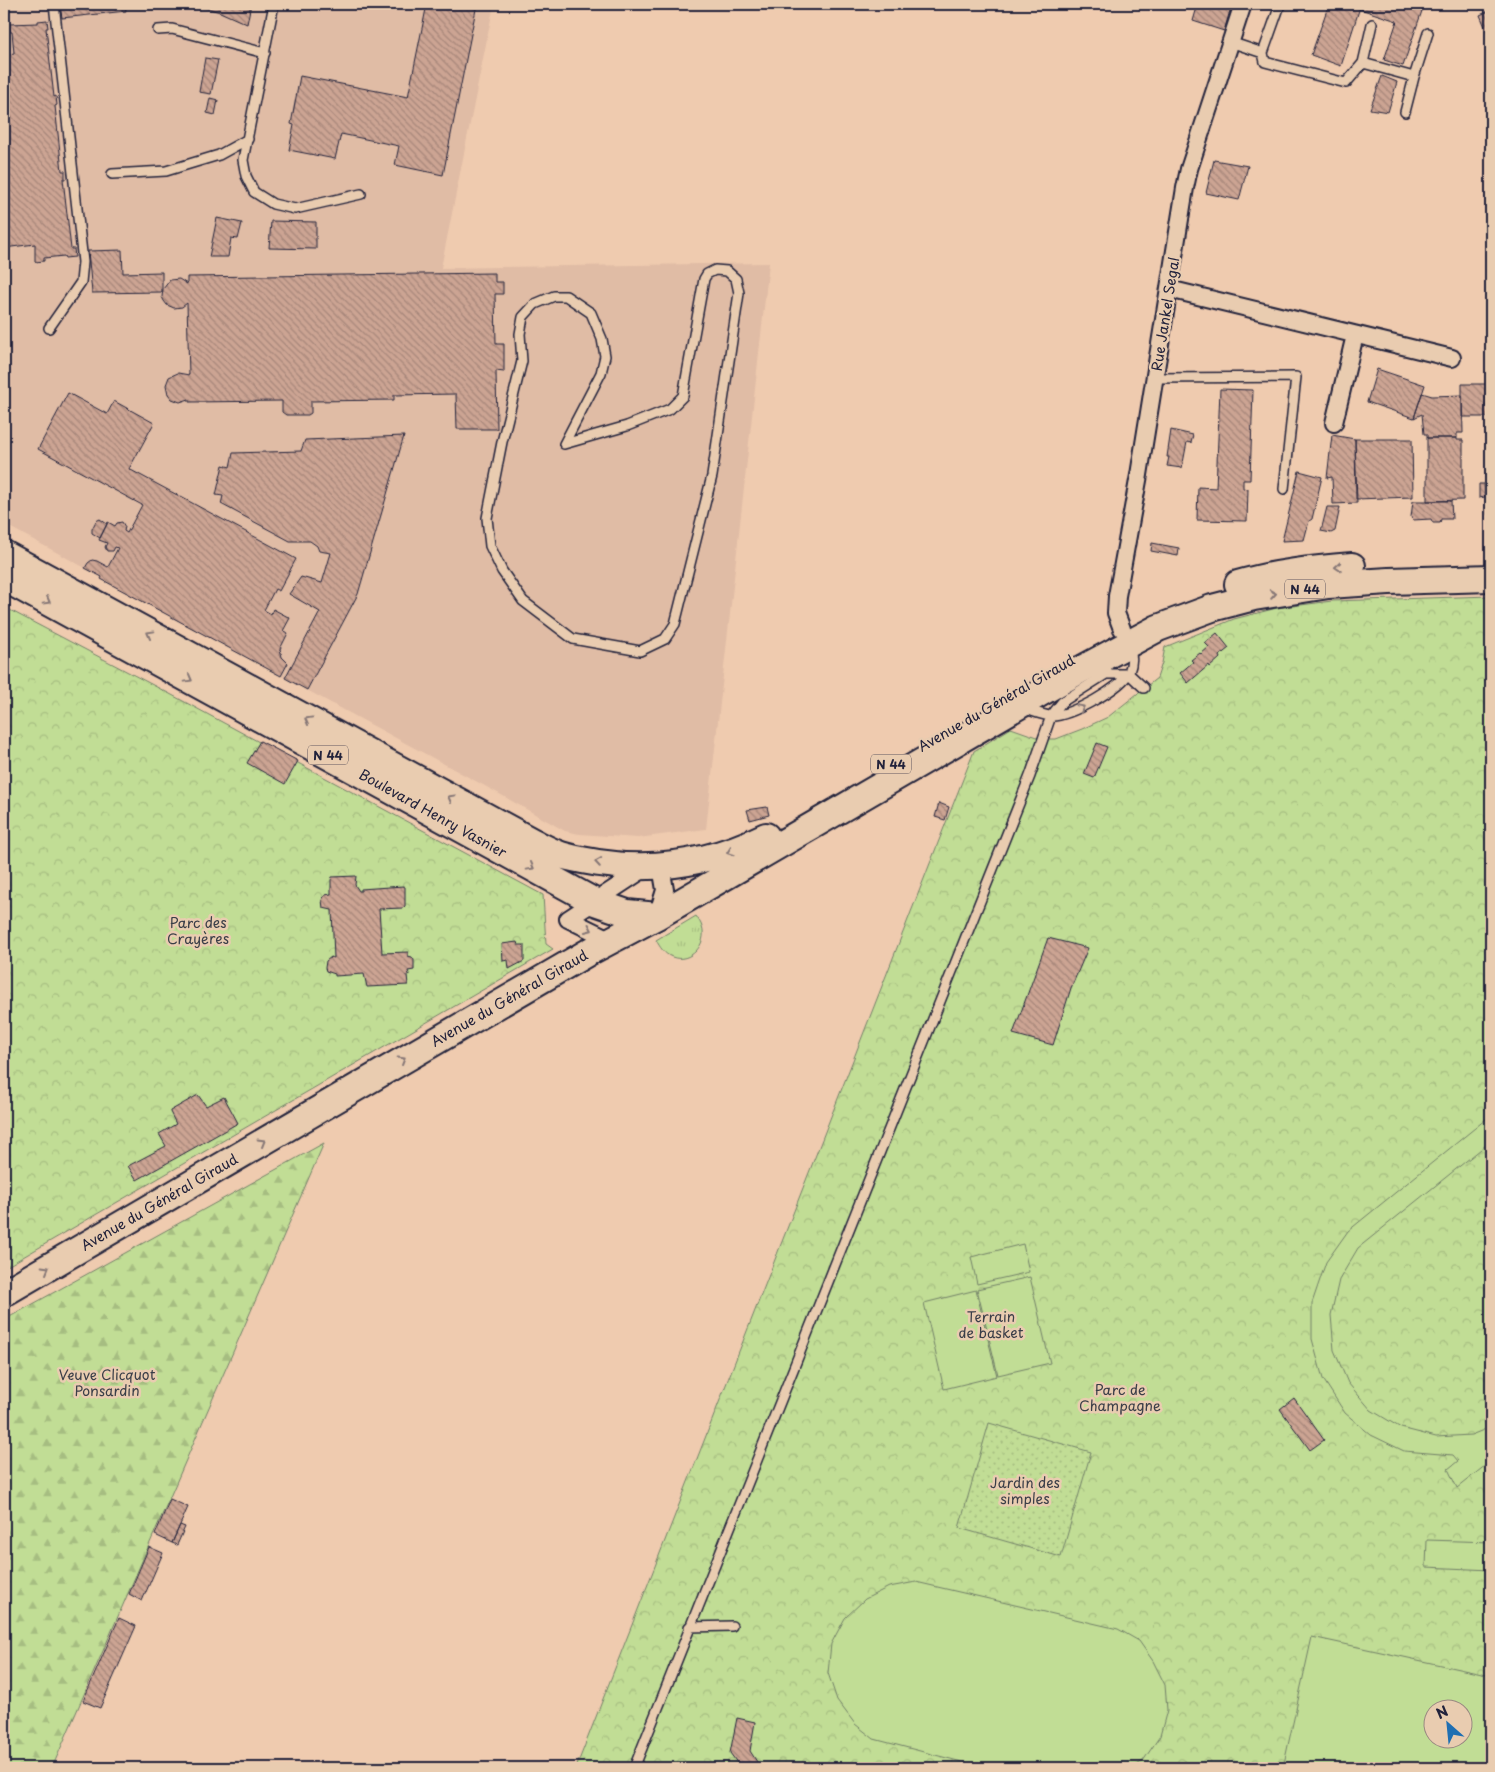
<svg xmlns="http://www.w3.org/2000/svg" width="1495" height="1772" font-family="'Playpen Sans',sans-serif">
  <defs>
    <pattern id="grass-tufts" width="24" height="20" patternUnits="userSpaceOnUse" patternTransform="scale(1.25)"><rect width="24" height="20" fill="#c1dd95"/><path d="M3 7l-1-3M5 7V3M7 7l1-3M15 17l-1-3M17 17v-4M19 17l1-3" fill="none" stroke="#a6bd81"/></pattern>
    <pattern id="forest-firs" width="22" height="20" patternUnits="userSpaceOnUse" patternTransform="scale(1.25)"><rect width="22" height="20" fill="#c1dd95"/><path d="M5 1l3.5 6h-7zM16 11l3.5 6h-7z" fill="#a6bd81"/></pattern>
    <pattern id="park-crowns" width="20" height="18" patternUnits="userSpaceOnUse" patternTransform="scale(1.25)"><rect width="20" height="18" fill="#c1dd95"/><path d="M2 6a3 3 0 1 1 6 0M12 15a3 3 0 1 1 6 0" fill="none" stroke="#a6bd81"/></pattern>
    <pattern id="garden-dots" width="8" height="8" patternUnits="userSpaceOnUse" patternTransform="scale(1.25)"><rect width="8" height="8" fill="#c1dd95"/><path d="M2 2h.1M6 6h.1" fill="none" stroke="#a6bd81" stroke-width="1.8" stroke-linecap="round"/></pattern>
    <pattern id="building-back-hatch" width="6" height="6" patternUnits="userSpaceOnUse" patternTransform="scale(1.25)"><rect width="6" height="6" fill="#cca493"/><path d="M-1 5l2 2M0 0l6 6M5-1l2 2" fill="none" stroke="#a58579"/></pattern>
  </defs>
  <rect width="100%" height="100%" fill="#efcbaf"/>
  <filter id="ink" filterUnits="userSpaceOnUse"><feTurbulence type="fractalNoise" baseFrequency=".02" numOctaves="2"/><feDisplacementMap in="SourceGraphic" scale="10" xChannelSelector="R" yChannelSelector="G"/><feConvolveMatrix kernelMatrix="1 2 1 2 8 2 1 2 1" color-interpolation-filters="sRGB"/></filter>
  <g filter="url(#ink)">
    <path fill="#e0bca5" d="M4 4H494L441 268 769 263 706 829 638 838 579 834 565 831 496 792 101 579 102 577 4 524Z"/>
    <path fill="url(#grass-tufts)" stroke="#728068" d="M696 916C698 919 701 923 702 927 708 944 690 964 672 957 664 954 660 947 656 940Z"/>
    <path fill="url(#forest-firs)" stroke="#728068" d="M324 1143 52 1768H4V1320Z"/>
    <path fill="url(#park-crowns)" stroke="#728068" fill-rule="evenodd" d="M1491 596V1768H576L974 751 1011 728 1042 739H1056L1082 729 1108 717 1157 678 1162 663 1165 647 1234 619 1277 608 1332 601ZM1432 1710H1462V1740H1432Z
      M4 607 170 694 543 895 546 944 553 949 4 1268Z"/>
    <path fill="url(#garden-dots)" stroke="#728068" d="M989 1423 1091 1452 1061 1557 959 1528Z"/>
    <path fill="#c1dd95" stroke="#728068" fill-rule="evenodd" d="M1491 1115V1141L1358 1248 1339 1280 1331 1315 1334 1350 1348 1383 1371 1410 1401 1428 1436 1437 1471 1435 1491 1427V1461L1457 1488 1448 1469 1458 1461 1453 1455 1404 1451 1371 1435 1345 1413 1323 1379 1312 1339V1303L1326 1262 1348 1231Z
      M1023 1244 1029 1272 977 1284 971 1257Z
      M1030 1277 1050 1363 998 1375 977 1289Z
      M976 1290 997 1376 944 1389 924 1303Z
      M1427 1540 1491 1542V1570L1426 1567Z
      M916 1582 1118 1629 1139 1641 1153 1661 1165 1685 1167 1710 1160 1736 1143 1761 1132 1768H985L874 1739 855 1724 837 1700 828 1673 831 1644 845 1618 865 1599 889 1587Z
      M1312 1637 1491 1676V1768H1283ZM1432 1710H1462V1740H1432Z"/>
    <path fill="url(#building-back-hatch)" stroke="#22223b" d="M60 4H125L126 11 62 18Z
      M192 4H251L247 24 220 12Z
      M427 4H477L443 175 395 165 399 146 341 134 335 159 289 150 294 125 291 124 300 76 408 97Z
      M1198 4H1232L1224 31 1193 21Z
      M1329 4H1361L1341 66 1311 55Z
      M1361 4H1410L1423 8 1403 66 1384 60 1397 21 1360 9Z
      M1491 10V41L1480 15Z
      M47 20 48 28H46L54 97 56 96 57 105 55 106 62 171H65V179H63L71 249H74L75 257 65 258 64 256 44 258V261L35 262V244L4 248V55L14 53 12 32H10L9 24 38 23V21Z
      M205 58 218 60 211 94 199 92Z
      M1382 76 1397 82 1388 112 1370 109Z
      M210 98 218 100 215 115 207 113Z
      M1214 160 1248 166 1239 200 1206 193Z
      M217 218 242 223 238 239 231 238 228 257H209Z
      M271 221 316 222V249L269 248Z
      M122 250 123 273 162 272V292L92 293 88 251Z
      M495 273V282H503V294H495L496 344H504V372L496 371 497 429H457L456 394 394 395V400L311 401V413L308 415H286L282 412V401L189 402V399L180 402 172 399 168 394 166 385 169 377 178 373 189 375 187 303 182 307 174 308 167 305 164 301 162 297 163 289 170 280 179 279 187 284V277Z
      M1377 369 1425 385 1414 418 1367 402Z
      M1462 384H1491V417H1462Z
      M1220 389 1253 390 1250 480H1243V488L1248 489 1247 521 1197 520 1198 487 1216 488Z
      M68 393 107 414 114 401 154 423 129 469 296 559 279 591 275 589 264 610 271 614 273 609 290 618 283 631 288 633 280 649 282 657 288 663 281 676 101 579 102 577 85 568 88 563 92 560 97 561 108 567 118 548 115 547 113 551H107L105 547 107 543 99 540 108 522 115 526 117 523 122 522 125 527 124 531 127 533 142 505 38 449Z
      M1422 393 1432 396 1462 395 1463 433H1457V438H1427V434H1424L1422 414 1414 418Z
      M1171 430 1193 435 1191 443 1187 442 1182 468 1167 466 1169 457H1167Z
      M1332 435 1355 439 1357 503 1333 504 1332 477 1327 478Z
      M404 436 358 594 307 690 285 678 320 612 289 594 301 577 322 583 331 553 319 551 317 546 310 541H290L221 504 223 496 216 495 223 465 230 467 233 453 301 451 305 440Z
      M1427 438H1457V440H1463V500L1427 501Z
      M1355 439H1412L1413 497 1356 499Z
      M1299 471 1322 477 1312 519 1309 521 1304 540 1282 541Z
      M1479 484H1485V497L1479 498Z
      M1413 501H1451L1452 519H1441L1440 523H1433L1431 519 1413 520 1411 517Z
      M1488 501H1491V515H1488Z
      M1327 507H1340L1335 531 1331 533 1321 531Z
      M100 519 107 524 100 538 92 533V529L96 521Z
      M1152 543 1179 548 1178 556 1151 551Z
      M1217 633 1229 648 1219 656 1220 658 1210 667 1209 665 1188 683 1180 673 1193 662 1191 660 1200 653 1201 654 1209 647 1205 643Z
      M260 741 298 761 285 784 247 763Z
      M1097 743 1107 747 1094 778 1084 774Z
      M939 803 949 807 945 820 935 817Z
      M767 807 769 815 750 820 747 810Z
      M356 876 355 885 359 891H361V889L403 886 405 887V906L403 908 379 909 382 953 408 952V956L412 957 414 960V970L408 971 409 975H407L408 985 367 987 364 974 335 976V974L326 971 325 968 326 961 331 957 334 958 332 910 323 908 322 900 325 895 331 894V880L332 877Z
      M1048 938 1088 948 1071 988 1053 1045 1013 1034Z
      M517 942 518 945H524V961L509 969 508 960 503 961 502 944Z
      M198 1095 206 1106 224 1097 238 1123 137 1180 128 1166 166 1146 159 1134 176 1124 170 1112V1111Z
      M1294 1398 1324 1440 1310 1450 1280 1409Z
      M170 1499 188 1507 172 1543 155 1535Z
      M180 1525 185 1527 177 1545 172 1543Z
      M149 1547 163 1553 142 1601 129 1594Z
      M119 1618 136 1626 100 1708 83 1701Z
      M737 1718 755 1722 750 1751 761 1768H741L730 1753Z"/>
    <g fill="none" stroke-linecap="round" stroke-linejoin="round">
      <g stroke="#22223b" stroke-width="12">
        <path id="service" d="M274 4 243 160 246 176 254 192 273 204 295 209 361 194
          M158 30 172 29 265 53
          M1230 42 1263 53 1265 62 1346 83 1363 63 1372 24
          M1263 53 1280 5
          M1363 63 1414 77 1428 33
          M1405 112 1414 77
          M112 174 166 171 219 155 248 139
          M715 270 727 271 736 279 739 293 712 476 675 624 665 639 640 651 573 639 523 601 502 571 490 546 487 518 502 442 522 361 520 334 523 317 535 304 554 296H566L591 313 602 339 605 356 601 373 564 444 627 426 670 409 683 396 704 279 707 274Z
          M49 328 81 282 83 262 54 4
          M1155 378 1296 377 1284 489
          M1107 668 1106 674H1129L1144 688
          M1025 709C1033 711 1042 715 1051 716 1069 717 1122 688 1129 672 1133 662 1132 655 1129 646
          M689 1627 732 1626
          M634 1768 1030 776 1051 716 1062 702 1106 674"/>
      </g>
      <g stroke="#22223b" stroke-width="20">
        <path id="minor" d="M1169 289 1452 358
          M1334 423 1355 335
          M1122 629 1116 613 1117 596 1139 475 1185 188 1189 169 1243 4
          M657 916 665 890 661 866
          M568 919 647 867
          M568 919 611 940"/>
      </g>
      <g stroke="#22223b" stroke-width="30">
        <path id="primary" d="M4 554 533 842C543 847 552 852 561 855 573 859 587 861 599 863 657 872 713 862 766 836
          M4 578 595 902 627 913 657 916
          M1238 584C1275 573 1314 569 1352 566
          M4 1293 587 953 657 916 1080 670 1158 628 1212 608 1254 597 1328 585 1389 581 1491 578"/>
      </g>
      <use href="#service" stroke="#e9ccb0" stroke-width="9"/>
      <use href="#minor" stroke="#e9ccb0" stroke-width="16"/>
      <use href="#primary" stroke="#e9ccb0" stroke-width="26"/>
    </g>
    <defs><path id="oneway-chevron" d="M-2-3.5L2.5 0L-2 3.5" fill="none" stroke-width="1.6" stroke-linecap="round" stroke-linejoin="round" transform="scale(1.25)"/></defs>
    <g stroke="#867776">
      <use href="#oneway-chevron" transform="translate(1338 567) rotate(176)"/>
      <use href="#oneway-chevron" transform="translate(1273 594) rotate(-9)"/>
      <use href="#oneway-chevron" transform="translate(47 601) rotate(29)"/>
      <use href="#oneway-chevron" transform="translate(150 634) rotate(-151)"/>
      <use href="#oneway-chevron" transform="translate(189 679) rotate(29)"/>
      <use href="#oneway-chevron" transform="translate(1081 708) rotate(-28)"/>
      <use href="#oneway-chevron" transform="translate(308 720) rotate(-151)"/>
      <use href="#oneway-chevron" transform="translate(451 798) rotate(-151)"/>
      <use href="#oneway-chevron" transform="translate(730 852) rotate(160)"/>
      <use href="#oneway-chevron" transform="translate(598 862) rotate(-171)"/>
      <use href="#oneway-chevron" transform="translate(531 867) rotate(29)"/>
      <use href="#oneway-chevron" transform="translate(589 929) rotate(25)"/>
      <use href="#oneway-chevron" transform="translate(402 1060) rotate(-30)"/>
      <use href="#oneway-chevron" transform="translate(262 1142) rotate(-30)"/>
      <use href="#oneway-chevron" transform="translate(46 1269) rotate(-30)"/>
    </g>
  </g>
  <g text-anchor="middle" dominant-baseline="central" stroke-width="5" stroke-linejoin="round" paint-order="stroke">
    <g fill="#e9ccb0" stroke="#5e555e" stroke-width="1">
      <rect x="1285" y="579.5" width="40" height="19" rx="4"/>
      <rect x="308" y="745.5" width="40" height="19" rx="4"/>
      <rect x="871" y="754.5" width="40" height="19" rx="4"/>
    </g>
    <g font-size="12" font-weight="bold" fill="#22223b">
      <text x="1305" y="589">N 44</text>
      <text x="328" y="755">N 44</text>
      <text x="891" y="764">N 44</text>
    </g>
    <g font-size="14" fill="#22223b" stroke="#e9ccb0">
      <text transform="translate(1165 314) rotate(-81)">Rue Jankel Segal</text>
      <text transform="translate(996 703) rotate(-30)">Avenue du Général Giraud</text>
      <text transform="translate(433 813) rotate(29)">Boulevard Henry Vasnier</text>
      <text transform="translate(509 998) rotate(-30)">Avenue du Général Giraud</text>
      <text transform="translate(159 1202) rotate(-30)">Avenue du Général Giraud</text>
    </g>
    <g font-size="14" fill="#3a3e48" stroke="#e9ccb0">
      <text x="198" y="922">Parc des<tspan x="198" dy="16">Crayères</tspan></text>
      <text x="991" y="1316">Terrain<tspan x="991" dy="16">de basket</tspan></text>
      <text x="107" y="1374">Veuve Clicquot<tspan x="107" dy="16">Ponsardin</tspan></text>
      <text x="1120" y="1389">Parc de<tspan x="1120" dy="16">Champagne</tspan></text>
      <text x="1025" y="1482">Jardin des<tspan x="1025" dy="16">simples</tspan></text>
    </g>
  </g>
  <rect width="1495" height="1772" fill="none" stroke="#e9ccb0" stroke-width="20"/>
  <rect x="10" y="10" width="1475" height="1752" fill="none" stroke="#22223b" stroke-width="2" filter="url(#ink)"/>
  <g transform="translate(1448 1724) rotate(333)"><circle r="24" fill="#e9ccb0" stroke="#998881"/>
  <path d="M0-4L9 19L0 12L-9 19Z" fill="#1f6fb2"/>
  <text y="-8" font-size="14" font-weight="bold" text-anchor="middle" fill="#22223b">N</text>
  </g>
</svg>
